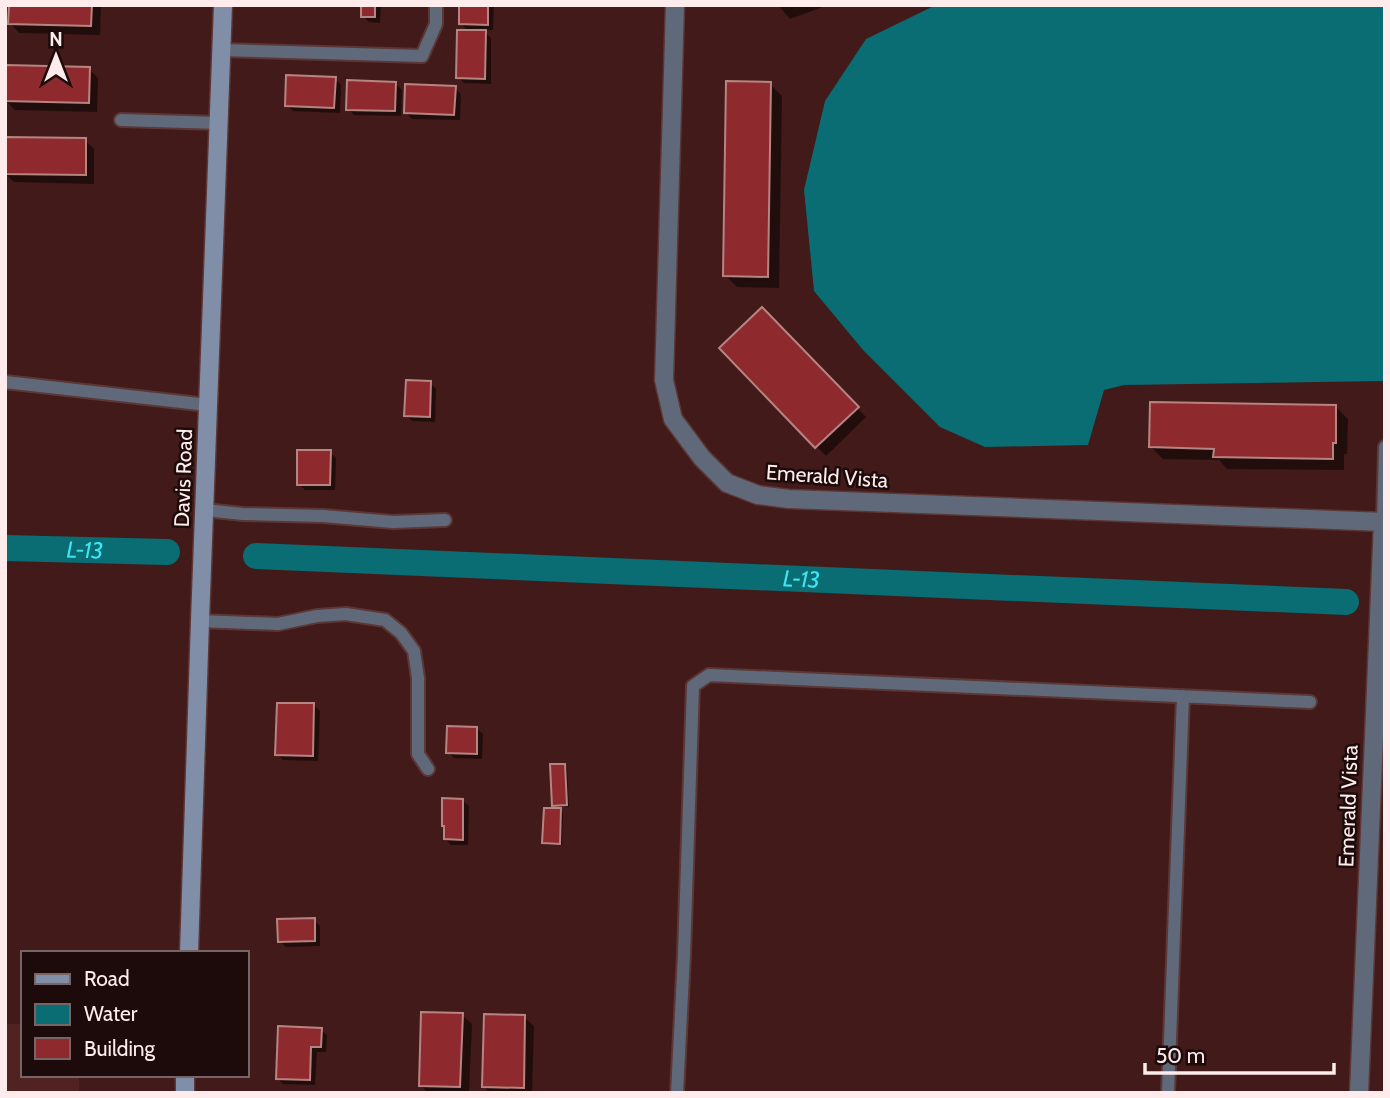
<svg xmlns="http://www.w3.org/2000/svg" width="1390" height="1098" font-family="Cabin,sans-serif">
  <rect width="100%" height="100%" fill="#411a19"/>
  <path fill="#512222" d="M5 1024H23V1075H79V1093H5Z"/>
  <path fill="#096d73" d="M936 5H1385V381L1124 385 1104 390 1088 445 985 447 940 427 863 350 814 291 804 190 825 101 866 39Z"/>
  <path fill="#0007" d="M11 5H101L100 35 19 33 10 23Z
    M363 5H381L380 23 369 22 363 16Z
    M461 5H494L493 30H483L491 38V84L464 83 458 77 469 32 460 23Z
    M778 5H828L790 19Z
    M89 69 98 78 97 112 15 110 6 101Z
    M335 79 341 85 340 113 293 111 287 105Z
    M396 84 402 90 401 116 354 115 348 109Z
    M770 84 782 96 779 288 737 287 725 275Z
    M455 88 461 94 460 120 412 119 406 113Z
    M85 140 94 149V184L14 182 5 174Z
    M762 309 866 417 826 456 721 348Z
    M430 383 436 389 435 422 412 421 406 415Z
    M1336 407 1348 419 1347 454H1344V470L1227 469 1219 460 1163 459 1151 447Z
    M330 452 336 458 335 490H305L299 484Z
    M314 705 320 711 318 761 283 760 277 754Z
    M477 729 483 734 482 759 454 758 448 752Z
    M565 765 567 768 569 807H558L563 813 562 845H546L544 842 559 810 553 805Z
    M463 801 469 806 468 845H451L445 839Z
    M314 920 320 926V946L286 947 280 941Z
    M462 1015 472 1024 469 1093H428L420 1085Z
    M524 1017 534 1026 532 1093H490L484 1087Z
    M321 1030 327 1035 326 1052H317L315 1085 283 1084 277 1078Z"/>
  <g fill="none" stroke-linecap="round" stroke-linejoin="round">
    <g stroke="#096d73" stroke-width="26">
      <path id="s1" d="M5 548 167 552"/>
      <path id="s2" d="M256 556 1346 602"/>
    </g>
  </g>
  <path fill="#8e2a2e" stroke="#b68481" stroke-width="2" d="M9 5H92L91 26 8 24Z
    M361 5H375V17H361Z
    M459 5H488V25L459 24Z
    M457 30H486L485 79 456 78Z
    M5 65 90 67 89 103 5 101Z
    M286 75 336 77 334 108 285 106Z
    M347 80 396 82 395 111 346 110Z
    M726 81 771 82 768 277 723 276Z
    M405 84 456 86 454 115 404 113Z
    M5 137 86 138V175L5 174Z
    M762 307 859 407 815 448 719 348Z
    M406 380 431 381 430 417 404 416Z
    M1150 402 1336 405V443H1333V459L1213 457 1214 449 1149 447Z
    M297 450H331L330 485H297Z
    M277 703H314L313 756 275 755Z
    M447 726 477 727V754L446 753Z
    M550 764H565L567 805 552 806Z
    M442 798 463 799V840L444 839V826H442Z
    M544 808H561L560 844 542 843Z
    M315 918V941L278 942 277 919Z
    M421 1012 463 1013 460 1087 419 1086Z
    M484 1014 525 1015 524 1088 482 1087Z
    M278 1026 322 1028 321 1047H311L310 1080 276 1079Z"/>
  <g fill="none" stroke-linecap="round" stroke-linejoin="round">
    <g stroke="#5b3736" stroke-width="16">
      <path id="lane" d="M222 50 422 56 436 24V5
        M121 120 219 123
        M5 382 208 405
        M204 510 243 514 323 516 393 522 445 520
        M1383 522 1385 447
        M200 621 278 624 317 616 346 614 385 620 401 633 414 651 418 678V754L428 769
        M677 1093 684 955 693 686 709 675 1310 702
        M1168 1093 1183 696"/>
    </g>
    <g stroke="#5b3736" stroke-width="21">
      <path id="street" d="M675 5 664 380 673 419 702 458 727 483 758 495 789 499 1385 522
        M1359 1093 1383 522"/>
    </g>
    <g stroke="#5b3736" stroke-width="21">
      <path id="secondary" d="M189 953 200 621 223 5
        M185 1093V1075"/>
    </g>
    <use href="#lane" stroke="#606979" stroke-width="12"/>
    <use href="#street" stroke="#606979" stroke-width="18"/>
    <use href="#secondary" stroke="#808ea8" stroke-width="18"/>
  </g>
  <g text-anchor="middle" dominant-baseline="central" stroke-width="5" stroke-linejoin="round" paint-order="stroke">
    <g font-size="21" fill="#fdeceb" stroke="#1c0b0a">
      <text transform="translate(827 476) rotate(4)">Emerald Vista</text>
      <text transform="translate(183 478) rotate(-88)">Davis Road</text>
      <text transform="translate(1348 806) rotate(-88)">Emerald Vista</text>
    </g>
    <g font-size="23" font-style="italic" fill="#3fe6f2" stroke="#1c0b0a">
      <text stroke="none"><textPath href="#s1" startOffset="80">L-13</textPath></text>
      <text stroke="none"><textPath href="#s2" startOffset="546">L-13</textPath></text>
    </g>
  </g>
  <rect width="1390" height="1098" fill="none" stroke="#fdeceb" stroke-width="14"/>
  <rect x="21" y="951" width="228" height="126" fill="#1c0b0a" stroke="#766564" stroke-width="2"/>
  <rect x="35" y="974" width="35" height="10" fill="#808ea8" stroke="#766564" stroke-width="2"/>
  <text x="84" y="986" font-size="21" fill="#fdeceb">Road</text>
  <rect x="35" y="1004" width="35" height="21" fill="#096d73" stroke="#766564" stroke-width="2"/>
  <text x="84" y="1021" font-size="21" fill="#fdeceb">Water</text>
  <rect x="35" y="1038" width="35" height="21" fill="#8e2a2e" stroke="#766564" stroke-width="2"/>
  <text x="84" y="1056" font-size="21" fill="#fdeceb">Building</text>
  <g transform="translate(56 56)" stroke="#1c0b0a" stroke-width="5" paint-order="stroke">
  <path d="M0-5L12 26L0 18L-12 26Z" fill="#fdeceb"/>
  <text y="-10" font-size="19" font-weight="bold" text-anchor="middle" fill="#fdeceb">N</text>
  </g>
  <path d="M1145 1063v10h189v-10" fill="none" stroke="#fdeceb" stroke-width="3.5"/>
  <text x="1156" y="1063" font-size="21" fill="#fdeceb" stroke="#1c0b0a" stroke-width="5" paint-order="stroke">50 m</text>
</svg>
